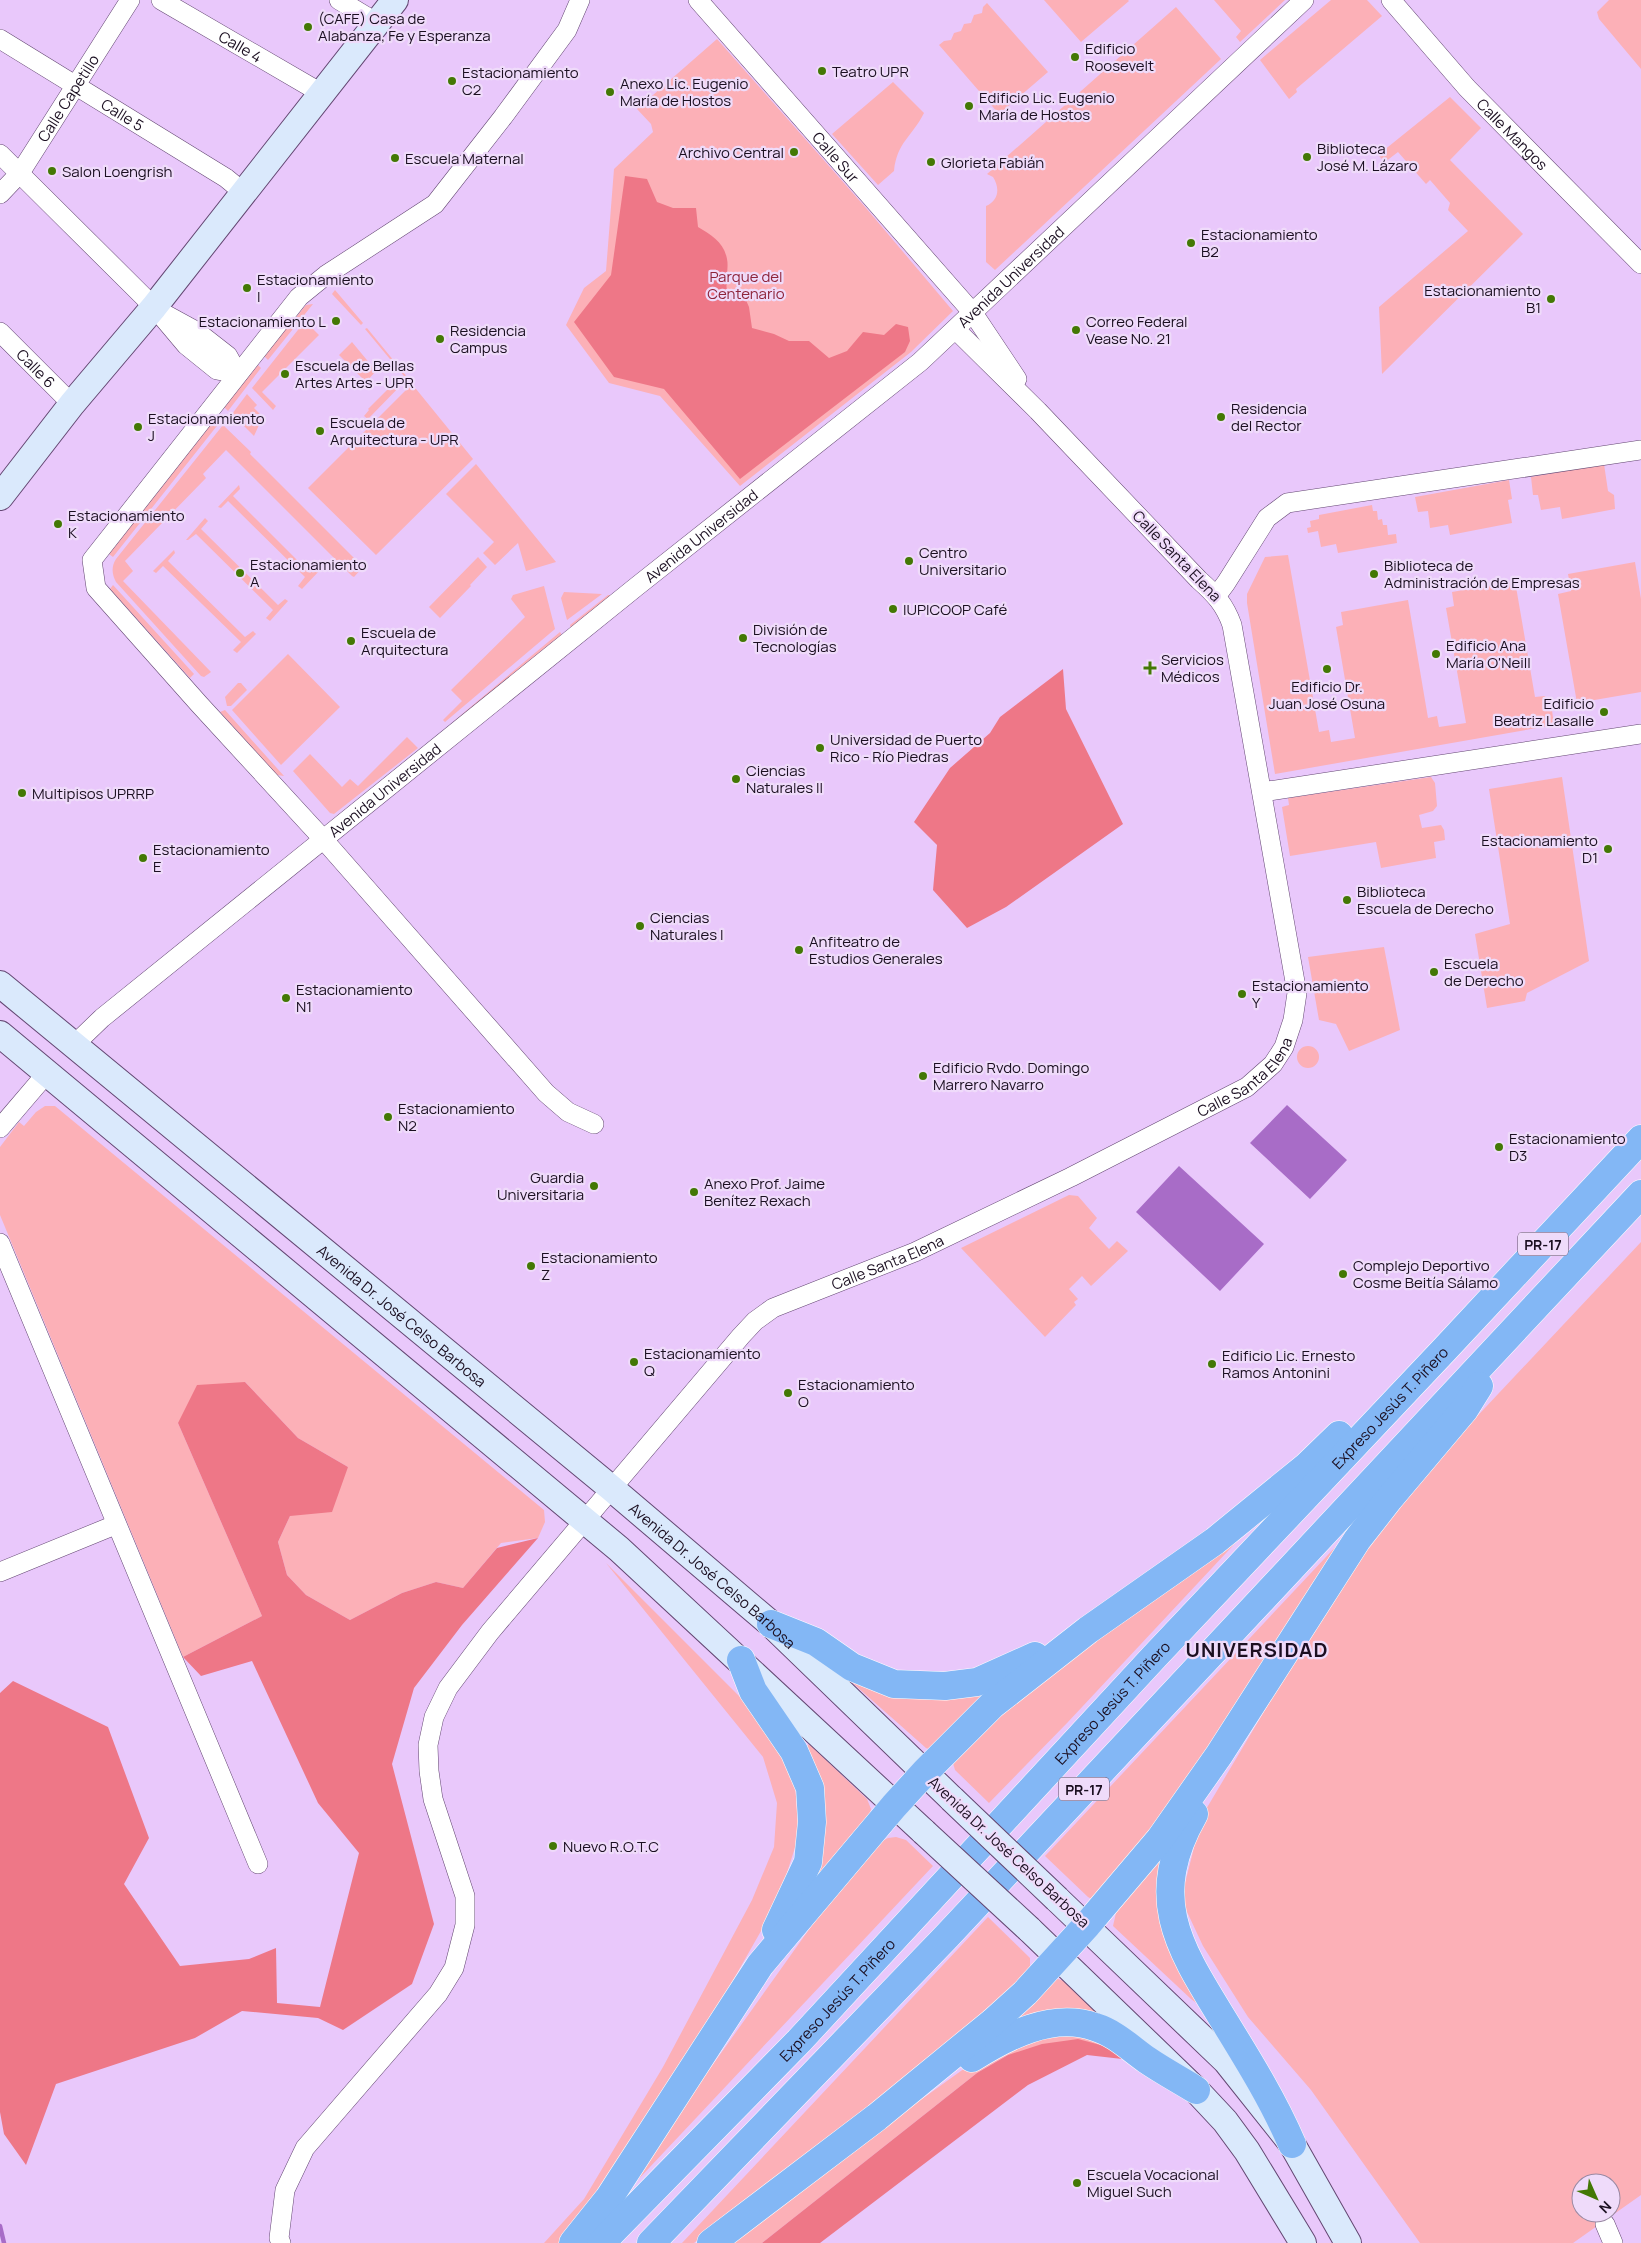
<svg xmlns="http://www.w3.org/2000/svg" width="1641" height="2243" font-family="Manrope,sans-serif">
  <rect width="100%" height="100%" fill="#e9c8fb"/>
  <path fill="#fcb0b7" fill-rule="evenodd" d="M1044 0H1128L1129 1 1081 42Z
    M1214 0H1285L1240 42 1236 37 1241 31Z
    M1331 0H1367L1382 16 1296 89 1297 92 1289 99 1260 60Z
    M1609 0H1641V69L1599 19 1597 12Z
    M987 3 1048 72 999 114 939 45 944 41 951 40 954 33 961 31 964 24 971 23 974 15 982 13 983 7Z
    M1176 7 1221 59 995 270 986 262V206C999 200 1000 188 993 177L987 174Z
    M717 39 866 208 953 311 911 352 740 486 660 396 609 383 566 325 584 288 606 271 614 169 653 132 651 124 637 109Z
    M893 82 924 113C912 137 897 142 894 171L878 185 832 134Z
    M1450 97 1481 128 1450 160 1523 234 1382 374 1379 307 1468 231 1448 210 1450 203 1430 180 1426 184 1398 152 1385 162 1378 155Z
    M335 290 363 323 361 325 332 294Z
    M313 304 268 360 264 356 306 305Z
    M305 321 319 335 262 392 276 406 273 410 252 388Z
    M367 328 408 378 368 419 364 416 369 410 368 409 395 382 397 384 404 376 365 329Z
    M352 342 376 371 366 382 339 355Z
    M258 365 261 368 228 411 224 407Z
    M412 384 473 459 376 555 308 488Z
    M247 394 257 405 254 408 265 419 259 425 254 436 232 414Z
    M216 418 220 422 113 557 109 554Z
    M223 425 251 452 250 454 363 567 354 577 352 576 226 450 203 474 206 478 125 561 133 571 123 581 211 672 204 677 201 676 116 582C112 574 111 567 116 559Z
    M476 464 556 562 526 571 518 543 495 565 483 553 494 542 446 494Z
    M1604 464 1608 491 1614 495 1615 509 1562 519 1560 507 1541 510 1538 495H1533L1531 477Z
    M1509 480 1512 499 1508 500 1512 523 1450 535 1448 525 1430 528 1428 511 1418 512 1415 497Z
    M239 485 240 489 233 496 310 573 317 567 321 569 302 589 298 586 305 577 228 501 221 508 218 507Z
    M1372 505 1373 511H1377L1378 520 1382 519 1383 525H1387L1388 535 1396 534 1397 543 1338 553 1336 544 1321 547 1318 531 1308 533 1307 528 1311 527 1310 521 1319 519V515Z
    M205 518 208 521 201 529 278 605 285 599 288 601 270 621 266 618 273 610 196 534 188 540H186Z
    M174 550 175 553 168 561 245 637 253 631 256 634 237 653 233 650 241 642 163 566 156 573 153 571Z
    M1288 555 1319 732 1329 730 1331 742 1355 738 1336 627 1343 625 1341 612 1408 600 1428 718 1437 716 1439 727 1466 723 1446 608 1454 606 1452 592 1515 581 1535 697 1545 696 1546 704 1551 703 1554 725 1275 774 1247 603V594L1265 557Z
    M478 557 487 567 470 585 471 586 440 618 429 607Z
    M1635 562 1641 599V692L1577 703 1558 594 1571 591 1568 574Z
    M113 585 194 674 190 678 110 589Z
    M544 586 555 629 445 722 443 720 462 701 451 690 525 617 511 599 513 595Z
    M564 592 602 594 567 620 561 598Z
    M608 595H614L571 629 570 625Z
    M560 632 562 635 449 725Z
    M288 654 340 707 281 765 232 710Z
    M238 683H241L247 690 231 706H227L225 697Z
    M225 710 284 776 277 775 220 712Z
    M407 737 418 748 334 814 330 813 293 771 310 754 342 787 350 779 358 786Z
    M1431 777 1435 783 1437 806 1433 811 1419 815 1422 828 1441 825 1444 830 1445 840 1434 842 1436 858 1381 868 1376 842 1290 856 1282 807 1289 805 1288 798Z
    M1562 777 1589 961 1527 993 1525 1001 1487 1008 1475 934 1510 924 1489 789Z
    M1384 947 1400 1030 1349 1051 1336 1024 1319 1020 1308 957Z
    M1297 1057a11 11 0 1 1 22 0a11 11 0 1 1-22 0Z
    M45 1106H55L544 1510 545 1522 538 1538 501 1543 463 1588 436 1582 402 1593 350 1620 306 1595 287 1575 278 1542 290 1516 348 1467 298 1438 245 1382 178 1423 262 1616 183 1657 0 1215V1147L19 1122 24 1126 36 1112Z
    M1069 1195 1078 1196 1097 1218 1089 1228 1109 1249 1117 1241 1128 1251 1091 1286 1082 1276 1069 1289 1078 1299 1074 1302 1076 1305 1045 1337 961 1248Z
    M1641 1242V2195L1573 2243H1420L1311 2090 1248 2017 1203 1946 1181 1899 1202 1816 1375 1525ZM1581 2183H1611V2213H1581Z
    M1241 1537 1068 1722 989 1803 955 1770 953 1763 956 1758 1001 1715 1201 1558Z
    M1341 1541 1162 1819 1093 1900 1088 1897 1045 1856Z
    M606 1563 740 1697 771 1735 794 1771 799 1835 778 1901 678 2077 567 2243H544L584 2199 663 2067 752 1900 774 1847 777 1803 763 1757Z
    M830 1663 977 1687 987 1697 931 1750 926 1748Z
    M809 1744 867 1799 871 1809 870 1814 818 1878 815 1874 804 1749Z
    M896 1837 906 1840 933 1866 634 2184 630 2181 830 1900 880 1842 888 1838Z
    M1166 1853 1206 2010 1191 1999 1113 1926 1116 1913Z
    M988 1917 1030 1958V1970L947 2044 694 2243H682Z
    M1058 1979 1064 1981 1108 2021H1010L1053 1980Z
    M1079 2027 1108 2047 1008 2055 977 2073 762 2243H722L990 2050Z"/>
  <path fill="#ee7787" d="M625 176 647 179 657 202 673 208H696L698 227C711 235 724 242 727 259 729 268 725 280 727 291H742L749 307 752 328 774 334 789 341H809L829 358 847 351 863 332 884 335 896 324 908 327 910 341 905 352 740 479 664 389 614 377 574 322 611 275Z
    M1063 669 1066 709 1123 824 1006 907 967 928 933 890 937 845 914 822 950 768 990 733 1000 717Z
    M245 1382 298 1438 348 1467 332 1512 290 1516 278 1542 287 1575 306 1595 350 1620 402 1593 436 1582 463 1588 497 1548 538 1538 462 1625 414 1688 392 1764 434 1924 412 1984 343 2030 318 2018 242 2011 195 2038 56 2084 26 2165 4 2134 0 2112V1693L13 1681 108 1727 149 1838 124 1884 180 1966 249 1959 276 1948 277 2003 320 2007 359 1853 318 1803 252 1661 201 1676 183 1657 262 1616 178 1423 197 1385Z
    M1078 2039 1108 2047 1131 2060 1087 2055 1028 2085 820 2243H762L977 2073 1008 2055 1042 2044Z"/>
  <path fill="#a86cc7" d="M1287 1105 1347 1160 1310 1199 1250 1143Z
    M1179 1166 1264 1244 1220 1291 1136 1212Z"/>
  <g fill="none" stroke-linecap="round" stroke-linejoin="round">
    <path stroke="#a86cc7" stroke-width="4.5" d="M0 2226 4 2243"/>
    <g stroke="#634772" stroke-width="20">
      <g id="street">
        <path id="s1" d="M161 0 321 93"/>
        <path d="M339 0 377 23"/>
        <path d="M580 0 567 30 503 117 435 204 326 275 299 297 92 560 96 588 199 704 323 839 546 1093 568 1112 594 1124"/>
        <path id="s2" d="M698 0 973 313 1017 379"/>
        <path id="s3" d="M1391 0 1467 88 1641 264"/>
        <path id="s4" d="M0 39 226 178 243 192"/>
        <path d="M0 154 154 307 186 345 217 370 238 374"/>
        <path id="s5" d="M0 194 20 173 130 0"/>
        <path d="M163 313 196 331 228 356 238 374"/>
        <path id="s6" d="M0 332 72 404"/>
        <path d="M1217 595 1226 583 1267 518 1287 503 1641 450"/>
        <path d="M1262 792 1641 734"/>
        <path id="s7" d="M74 1045 102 1018 636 587 920 362 1304 0"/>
        <path d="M0 1128 47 1073"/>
        <path d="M0 1243 258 1864"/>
        <path d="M0 1572 115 1525"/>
        <path d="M1605 2224 1613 2243"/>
        <path id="s8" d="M281 2243 279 2238 285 2190 305 2148 438 1994 454 1968 465 1925V1896L433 1799 429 1771 428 1745 434 1717 448 1688 490 1632 741 1336 755 1321 773 1308 915 1252 1071 1177 1247 1087 1273 1064 1284 1047 1293 1020 1297 993 1232 625C1225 605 1215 594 1199 580L1038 411 956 330"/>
      </g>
    </g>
    <g stroke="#634772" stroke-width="28">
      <g id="secondary">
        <path d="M0 497 72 404 154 307 395 0"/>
        <path id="s9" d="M0 984 611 1488 771 1624 952 1799"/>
        <path d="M0 1034 619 1549 924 1832"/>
        <path d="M1057 1899 1226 2061 1292 2144 1348 2243"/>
        <path d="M1029 1929 1196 2090 1225 2121 1247 2151 1303 2243"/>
      </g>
    </g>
    <g stroke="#fff" stroke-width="29">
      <g id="highway">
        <path d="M771 1624 816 1642 852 1667 894 1684 945 1686 977 1682 1035 1656"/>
        <path d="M741 1660 753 1691 794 1751 810 1788 812 1822 808 1862 776 1930"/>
        <path d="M1194 1814C1145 1900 1180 1949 1226 2024 1250 2063 1274 2102 1292 2144"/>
        <path d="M972 2058C1007 2036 1052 2012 1095 2027 1115 2033 1130 2048 1147 2060 1163 2071 1180 2080 1196 2090"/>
        <path d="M573 2243 609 2198 760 1965 894 1806 925 1772 992 1705 1088 1630 1215 1541 1307 1466 1339 1435"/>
        <path id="s10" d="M601 2243 799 2041 1154 1657 1445 1349 1641 1139"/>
        <path d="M651 2243 947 1936 1641 1194"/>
        <path d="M711 2243 877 2117 993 2022 1025 1993 1087 1925 1160 1839 1219 1755 1357 1540 1389 1499 1464 1410 1479 1386"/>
      </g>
    </g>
    <use href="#street" stroke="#fff" stroke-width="19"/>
    <use href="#secondary" stroke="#dae9fc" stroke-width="26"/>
    <use href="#highway" stroke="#83b7f5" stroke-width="28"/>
    <g stroke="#634772" stroke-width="28" stroke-linecap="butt">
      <path id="secondary-bridge" d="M952 1799 1057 1899
        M924 1832 1029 1929"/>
    </g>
    <use href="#secondary-bridge" stroke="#dae9fc" stroke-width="26"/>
  </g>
  <g fill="#437804" stroke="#efdbfa" stroke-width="2">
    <circle cx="308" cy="27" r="5"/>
    <circle cx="1075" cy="57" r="5"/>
    <circle cx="822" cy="71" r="5"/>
    <circle cx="452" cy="81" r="5"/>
    <circle cx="610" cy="92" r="5"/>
    <circle cx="969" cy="106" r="5"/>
    <circle cx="794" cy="152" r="5"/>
    <circle cx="1307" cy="157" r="5"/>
    <circle cx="395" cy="158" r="5"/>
    <circle cx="931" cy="162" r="5"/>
    <circle cx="52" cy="171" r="5"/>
    <circle cx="1191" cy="243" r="5"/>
    <circle cx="247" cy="288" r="5"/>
    <circle cx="1551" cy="299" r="5"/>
    <circle cx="336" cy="321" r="5"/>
    <circle cx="1076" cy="330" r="5"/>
    <circle cx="440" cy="339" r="5"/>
    <circle cx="285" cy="374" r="5"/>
    <circle cx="1221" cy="417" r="5"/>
    <circle cx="138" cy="427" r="5"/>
    <circle cx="320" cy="431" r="5"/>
    <circle cx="58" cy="524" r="5"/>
    <circle cx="909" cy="561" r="5"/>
    <circle cx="240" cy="573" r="5"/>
    <circle cx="1374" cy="574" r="5"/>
    <circle cx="893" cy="609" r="5"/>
    <circle cx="743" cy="638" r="5"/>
    <circle cx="351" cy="641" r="5"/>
    <circle cx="1436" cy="654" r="5"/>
    <path d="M1147.5 660.5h5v5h5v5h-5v5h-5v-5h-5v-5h5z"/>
    <circle cx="1327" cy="669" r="5"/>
    <circle cx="1604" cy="712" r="5"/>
    <circle cx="820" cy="748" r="5"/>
    <circle cx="736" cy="779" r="5"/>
    <circle cx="22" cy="793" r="5"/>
    <circle cx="1608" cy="849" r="5"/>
    <circle cx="143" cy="858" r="5"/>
    <circle cx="1347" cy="900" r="5"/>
    <circle cx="640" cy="926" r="5"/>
    <circle cx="799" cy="950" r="5"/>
    <circle cx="1434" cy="972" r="5"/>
    <circle cx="1242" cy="994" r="5"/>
    <circle cx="286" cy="998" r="5"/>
    <circle cx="923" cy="1076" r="5"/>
    <circle cx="388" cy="1117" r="5"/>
    <circle cx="1499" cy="1147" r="5"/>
    <circle cx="594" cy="1186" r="5"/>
    <circle cx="694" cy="1192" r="5"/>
    <circle cx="531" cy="1266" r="5"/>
    <circle cx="1343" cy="1274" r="5"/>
    <circle cx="634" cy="1362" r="5"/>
    <circle cx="1212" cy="1364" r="5"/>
    <circle cx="788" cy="1393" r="5"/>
    <circle cx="553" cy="1846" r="5"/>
    <circle cx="1077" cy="2183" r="5"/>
  </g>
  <g text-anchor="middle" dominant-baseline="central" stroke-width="4.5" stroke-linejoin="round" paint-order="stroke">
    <g fill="#efdbfa" stroke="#5b4c62" stroke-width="1">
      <rect x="1518" y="1232.5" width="50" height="23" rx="4"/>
      <rect x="1059" y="1777.5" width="50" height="23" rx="4"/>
    </g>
    <g font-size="14" font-weight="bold" fill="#1b0f21">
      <text x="1543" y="1244">PR-17</text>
      <text x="1084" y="1789">PR-17</text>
    </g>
    <g font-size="15" fill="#1b0f21" stroke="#efdbfa" text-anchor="start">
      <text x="318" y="18">(CAFE) Casa de<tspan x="318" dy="17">Alabanza, Fe y Esperanza</tspan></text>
      <text x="1085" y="48">Edificio<tspan x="1085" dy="17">Roosevelt</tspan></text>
      <text x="832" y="71">Teatro UPR</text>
      <text x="462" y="72">Estacionamiento<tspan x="462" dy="17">C2</tspan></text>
      <text x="620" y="83">Anexo Lic. Eugenio<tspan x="620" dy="17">María de Hostos</tspan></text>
      <text x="979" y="97">Edificio Lic. Eugenio<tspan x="979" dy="17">María de Hostos</tspan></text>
      <text x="1317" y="148">Biblioteca<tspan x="1317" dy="17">José M. Lázaro</tspan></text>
      <text x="784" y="152" text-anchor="end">Archivo Central</text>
      <text x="405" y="158">Escuela Maternal</text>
      <text x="941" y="162">Glorieta Fabián</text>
      <text x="62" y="171">Salon Loengrish</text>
      <text x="1201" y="234">Estacionamiento<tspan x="1201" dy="17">B2</tspan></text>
      <text x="257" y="279">Estacionamiento<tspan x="257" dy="17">I</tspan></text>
      <text x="1541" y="290" text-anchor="end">Estacionamiento<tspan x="1541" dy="17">B1</tspan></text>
      <text x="326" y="321" text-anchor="end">Estacionamiento L</text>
      <text x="1086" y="321">Correo Federal<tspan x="1086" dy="17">Vease No. 21</tspan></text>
      <text x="450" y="330">Residencia<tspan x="450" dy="17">Campus</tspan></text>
      <text x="295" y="365">Escuela de Bellas<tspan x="295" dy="17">Artes Artes - UPR</tspan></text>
      <text x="1231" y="408">Residencia<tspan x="1231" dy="17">del Rector</tspan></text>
      <text x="148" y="418">Estacionamiento<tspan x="148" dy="17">J</tspan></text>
      <text x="330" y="422">Escuela de<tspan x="330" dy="17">Arquitectura - UPR</tspan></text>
      <text x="68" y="515">Estacionamiento<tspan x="68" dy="17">K</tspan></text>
      <text x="919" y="552">Centro<tspan x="919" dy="17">Universitario</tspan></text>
      <text x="250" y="564">Estacionamiento<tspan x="250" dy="17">A</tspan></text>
      <text x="1384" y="565">Biblioteca de<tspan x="1384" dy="17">Administración de Empresas</tspan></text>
      <text x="903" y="609">IUPICOOP Café</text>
      <text x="753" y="629">División de<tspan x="753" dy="17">Tecnologías</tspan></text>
      <text x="361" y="632">Escuela de<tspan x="361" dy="17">Arquitectura</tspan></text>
      <text x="1446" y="645">Edificio Ana<tspan x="1446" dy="17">María O'Neill</tspan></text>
      <text x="1161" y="659">Servicios<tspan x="1161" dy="17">Médicos</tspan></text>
      <text x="1327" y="686" text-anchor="middle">Edificio Dr.<tspan x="1327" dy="17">Juan José Osuna</tspan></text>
      <text x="1594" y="703" text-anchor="end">Edificio<tspan x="1594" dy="17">Beatriz Lasalle</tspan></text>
      <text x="830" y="739">Universidad de Puerto<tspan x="830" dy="17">Rico - Río Piedras</tspan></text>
      <text x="746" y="770">Ciencias<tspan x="746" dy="17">Naturales II</tspan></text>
      <text x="32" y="793">Multipisos UPRRP</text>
      <text x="1598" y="840" text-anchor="end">Estacionamiento<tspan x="1598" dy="17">D1</tspan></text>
      <text x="153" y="849">Estacionamiento<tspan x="153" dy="17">E</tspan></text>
      <text x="1357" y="891">Biblioteca<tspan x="1357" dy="17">Escuela de Derecho</tspan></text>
      <text x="650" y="917">Ciencias<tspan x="650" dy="17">Naturales I</tspan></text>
      <text x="809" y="941">Anfiteatro de<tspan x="809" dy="17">Estudios Generales</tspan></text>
      <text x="1444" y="963">Escuela<tspan x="1444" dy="17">de Derecho</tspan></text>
      <text x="1252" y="985">Estacionamiento<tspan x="1252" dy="17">Y</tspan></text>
      <text x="296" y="989">Estacionamiento<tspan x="296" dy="17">N1</tspan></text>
      <text x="933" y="1067">Edificio Rvdo. Domingo<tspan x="933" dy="17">Marrero Navarro</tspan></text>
      <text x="398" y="1108">Estacionamiento<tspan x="398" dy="17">N2</tspan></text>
      <text x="1509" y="1138">Estacionamiento<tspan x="1509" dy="17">D3</tspan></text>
      <text x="584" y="1177" text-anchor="end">Guardia<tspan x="584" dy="17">Universitaria</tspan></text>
      <text x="704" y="1183">Anexo Prof. Jaime<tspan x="704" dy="17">Benítez Rexach</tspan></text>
      <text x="541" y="1257">Estacionamiento<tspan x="541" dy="17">Z</tspan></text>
      <text x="1353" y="1265">Complejo Deportivo<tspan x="1353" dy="17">Cosme Beitía Sálamo</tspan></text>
      <text x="644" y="1353">Estacionamiento<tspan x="644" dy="17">Q</tspan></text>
      <text x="1222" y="1355">Edificio Lic. Ernesto<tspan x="1222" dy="17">Ramos Antonini</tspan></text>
      <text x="798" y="1384">Estacionamiento<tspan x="798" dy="17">O</tspan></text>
      <text x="563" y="1846">Nuevo R.O.T.C</text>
      <text x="1087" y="2174">Escuela Vocacional<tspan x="1087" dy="17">Miguel Such</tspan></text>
    </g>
    <g font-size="15" fill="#1b0f21" stroke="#efdbfa">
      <text stroke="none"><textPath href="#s1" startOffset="92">Calle 4</textPath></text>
      <text stroke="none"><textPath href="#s5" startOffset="118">Calle Capetillo</textPath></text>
      <text stroke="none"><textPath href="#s4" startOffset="144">Calle 5</textPath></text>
      <text stroke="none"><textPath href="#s3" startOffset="181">Calle Mangos</textPath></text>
      <text stroke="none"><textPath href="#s2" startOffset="209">Calle Sur</textPath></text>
      <text stroke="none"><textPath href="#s7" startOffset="1212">Avenida Universidad</textPath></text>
      <text stroke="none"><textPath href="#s6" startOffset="51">Calle 6</textPath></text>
      <text stroke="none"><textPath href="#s7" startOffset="808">Avenida Universidad</textPath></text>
      <text transform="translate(1177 556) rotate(46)">Calle Santa Elena</text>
      <text stroke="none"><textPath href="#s7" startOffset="402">Avenida Universidad</textPath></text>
      <text stroke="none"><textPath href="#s8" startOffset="1654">Calle Santa Elena</textPath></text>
      <text stroke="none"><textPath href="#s8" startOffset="1249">Calle Santa Elena</textPath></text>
      <text stroke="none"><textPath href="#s9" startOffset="521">Avenida Dr. José Celso Barbosa</textPath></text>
      <text stroke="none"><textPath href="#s10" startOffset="1149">Expreso Jesús T. Piñero</textPath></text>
      <text stroke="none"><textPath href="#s9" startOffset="926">Avenida Dr. José Celso Barbosa</textPath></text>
      <text stroke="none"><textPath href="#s10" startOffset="744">Expreso Jesús T. Piñero</textPath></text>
      <text transform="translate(1009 1852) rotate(43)">Avenida Dr. José Celso Barbosa</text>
      <text stroke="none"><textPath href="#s10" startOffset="339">Expreso Jesús T. Piñero</textPath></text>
    </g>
    <g font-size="15" fill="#8e243b" stroke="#efdbfa">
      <text x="746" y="276">Parque del<tspan x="746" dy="17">Centenario</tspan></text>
    </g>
    <g font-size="20" font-weight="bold" letter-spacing="1" fill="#1b0f21" stroke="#efdbfa">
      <text x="1257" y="1649">UNIVERSIDAD</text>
    </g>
  </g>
  <g transform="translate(1596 2198) rotate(135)"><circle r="24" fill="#efdbfa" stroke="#9a89a3"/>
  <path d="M0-4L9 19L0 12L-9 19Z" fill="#437804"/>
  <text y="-8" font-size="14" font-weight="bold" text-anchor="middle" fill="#1b0f21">N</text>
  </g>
</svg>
